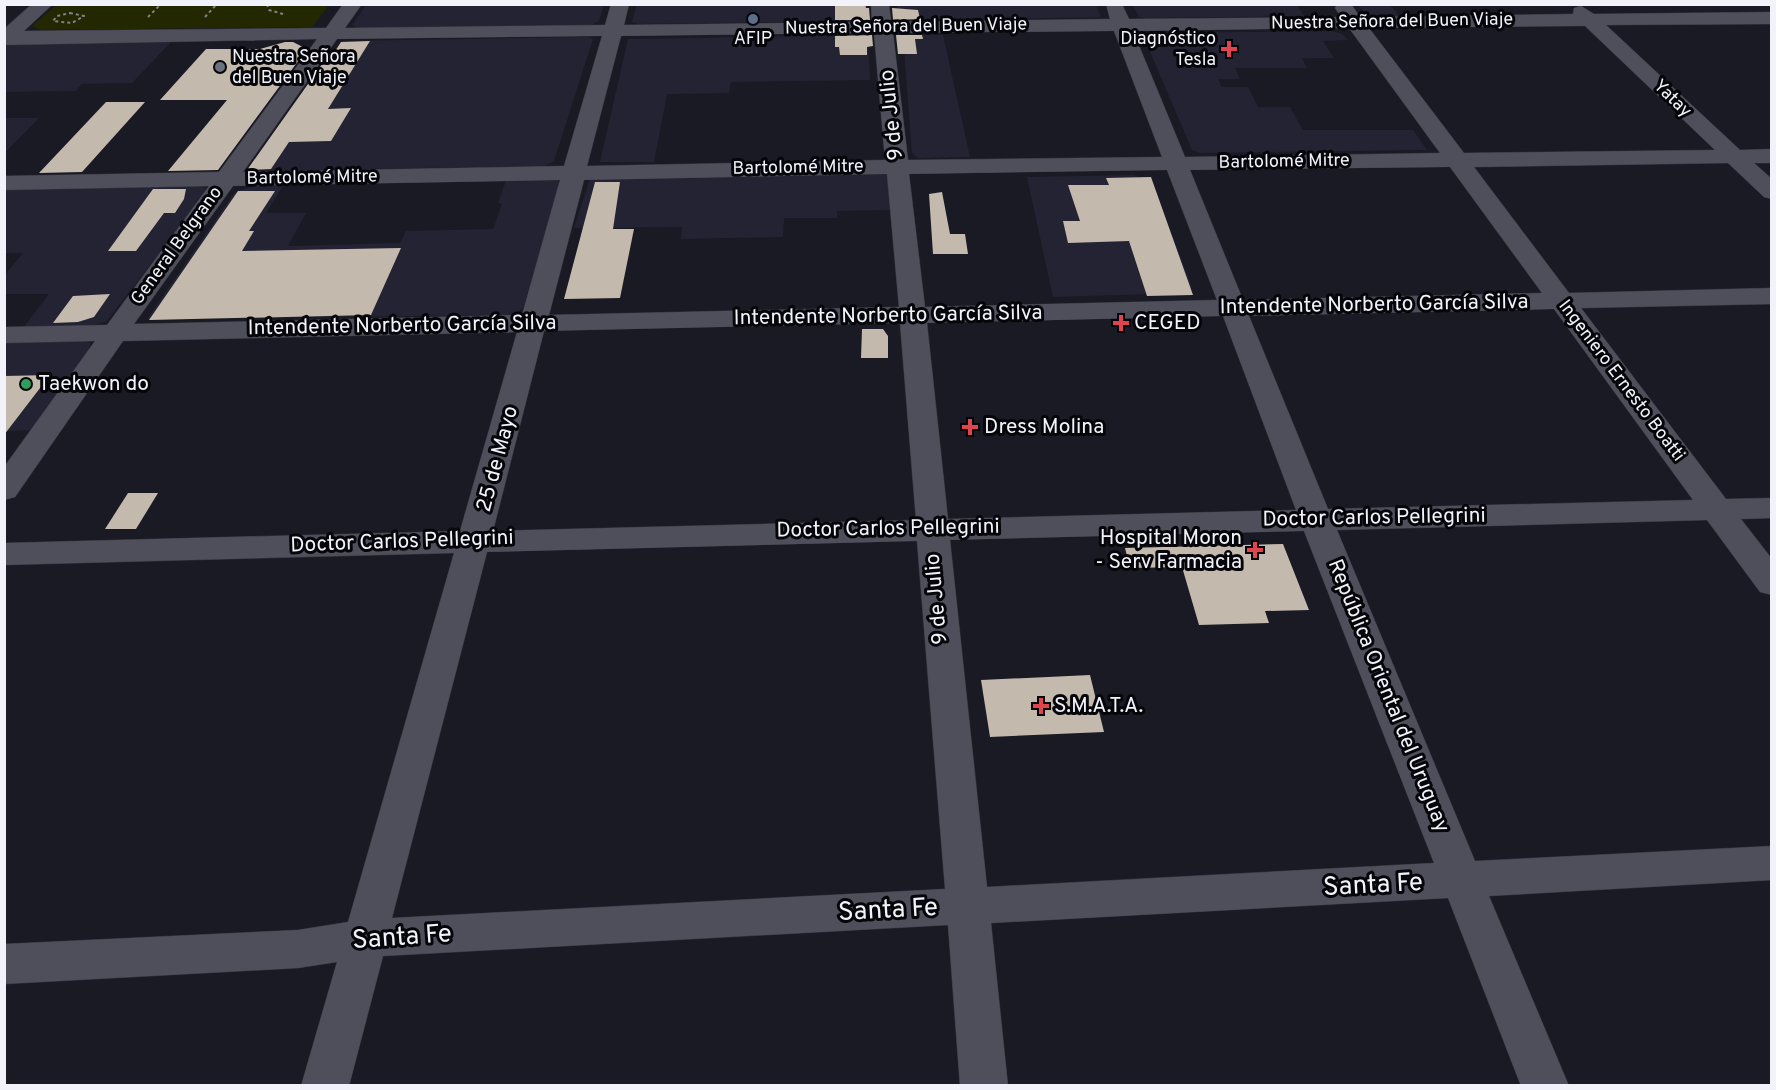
<svg xmlns="http://www.w3.org/2000/svg" width="1776" height="1090" font-family="Overpass,sans-serif">
  <rect width="100%" height="100%" fill="#1a1a25"/>
  <path fill="#232333" d="M637 4 867 5 868 19 862 21 639 24 632 22Z
    M366 5V4L604 5 599 21 591 25 358 28 352 25Z
    M897 5H1096L1101 17 905 21 899 20Z
    M1133 5H1297L1304 16 1146 18 1139 17Z
    M1357 5H1390L1399 16H1369Z
    M1333 31 1342 34 1348 40 1323 41 1334 58H1302L1307 68H1235L1240 79H1218L1222 87H1248L1258 107H1290L1303 130H1413L1427 150 1200 153 1192 150 1143 35 1146 33Z
    M860 35 868 38 870 80 731 82 729 93 667 94 654 162H600L628 39Z
    M906 35H943L970 157 918 158 912 153 903 36Z
    M587 37 593 39 554 161 545 166 251 171 343 41Z
    M174 39 132 83 82 84 75 91 5 92V46L9 44Z
    M5 118H39L5 153Z
    M885 174 888 176 891 210 837 211V218H784L783 237 681 239 682 227 574 228 590 179Z
    M1134 175 1152 185 1192 287 1186 293 1053 297 1027 177Z
    M507 178 556 179 561 185 523 308 511 315 147 319 234 193 241 190 261 184H284L266 213H306L288 246 400 243 406 231 493 229 502 204 498 203Z
    M199 185 207 189 206 192 107 321 86 327 23 328 49 294H5V275L23 253H5L4 188Z
    M84 340 90 343 89 352 32 430 5 431 4 342Z"/>
  <path fill="#242800" d="M58 4H329V5L312 27 41 30 32 26Z"/>
  <path fill="#c3baad" d="M835 4H865L866 8H869L870 20H835Z
    M892 8 918 10 920 19 893 20Z
    M872 35 873 46 867 47V55H840L839 47H835V36Z
    M896 35H922L923 39H915L917 54H898Z
    M370 41 328 109 351 108 331 141 289 142 271 169 247 170 325 60 328 62 341 42Z
    M285 42H293L307 49 218 170 168 171 227 100H160L206 49H260Z
    M106 102H145L82 172 39 173Z
    M1151 177 1193 295 1147 296 1129 241 1068 243 1063 221H1080L1068 185H1109L1106 178Z
    M595 182H620L613 229H634L620 298 564 299Z
    M153 189H186L184 199 175 213H164L136 251H108Z
    M238 191H275L249 231H254L242 251 401 248 371 315 149 320Z
    M942 192 950 234H965L968 254H933L929 194Z
    M110 294 94 317 78 322 53 323 73 296Z
    M862 329H883L888 336V358H861Z
    M50 375 4 435V376Z
    M128 493H158L136 529H105Z
    M1283 544 1309 610 1265 611 1269 623 1199 625 1182 567 1130 568 1125 548Z
    M1090 675 1104 732 990 737 981 680Z"/>
  <g fill="none" stroke-linecap="round" stroke-linejoin="round">
    <g stroke="#34343c" stroke-width="1">
      <path id="minor" d="M32 4H53L24 31 326 28 343 4H362L345 28 605 25 611 4H629L624 25 872 22 871 4H889L891 22 1110 19 1106 4H1122L1129 19 1341 17 1335 8 1337 4H1351L1360 17 1573 14 1574 8 1581 6 1594 14 1772 12V24L1606 25 1740 150 1772 149V163H1754L1772 179V199L1764 197 1728 163 1474 167 1569 293 1772 288V304L1581 308 1726 499 1772 498V518L1741 519 1772 559V595L1760 592 1707 520 1337 530 1475 861 1772 846V880L1489 896 1569 1086H1521L1448 898 991 923 1008 1086H960L948 925 383 956 349 1086H301L337 962 298 968 4 984V944L298 930 348 922 454 553 4 565V543L460 531 517 332 123 341 15 497 4 500V467L95 341 4 343V327L107 325 209 186 4 190V176L219 172 317 39 4 45V29ZM1585 26 1715 150 1464 153 1369 28ZM1349 28 1440 153 1185 157 1133 31ZM1114 31 1162 157 908 160 893 33ZM874 33 885 160 587 166 621 36ZM602 36 564 166 243 172 337 39ZM1450 167 1542 293 1243 300 1190 170ZM1167 170 1217 300 925 307 909 174ZM887 174 899 307 549 315 584 180ZM560 180 522 315 134 324 233 186ZM1554 309 1693 500 1328 509 1249 316ZM1223 316 1296 510 948 519 927 323ZM900 323 916 520 493 531 544 331ZM1304 531 1434 863 987 887 950 540ZM917 541 945 889 392 918 487 552Z"/>
    </g>
    <path stroke="#81818a" stroke-width="2" stroke-dasharray="3 3" stroke-linecap="butt" d="M267 4 269 10 283 14
      M70 13 84 16 72 23 53 21 57 16Z
      M148 17 161 4
      M205 17 217 4"/>
    <use href="#minor" fill="#4e4f5b" fill-rule="evenodd"/>
  </g>
  <circle fill="#5c6f8a" stroke="#06060a" stroke-width="2" cx="753" cy="19" r="6"/>
  <g fill="#e0444e" stroke="#06060a" stroke-width="2">
    <path d="M1226 40h6v6h6v6h-6v6h-6v-6h-6v-6h6z"/>
    <path d="M1118 314h6v6h6v6h-6v6h-6v-6h-6v-6h6z"/>
    <path d="M967 418h6v6h6v6h-6v6h-6v-6h-6v-6h6z"/>
    <path d="M1252 541h6v6h6v6h-6v6h-6v-6h-6v-6h6z"/>
    <path d="M1038 697h6v6h6v6h-6v6h-6v-6h-6v-6h6z"/>
  </g>
  <circle fill="#6b7280" stroke="#06060a" stroke-width="2" cx="220" cy="67" r="6"/>
  <circle fill="#2e9e5b" stroke="#06060a" stroke-width="2" cx="26" cy="384" r="6"/>
  <g text-anchor="middle" dominant-baseline="central" stroke-width="6" stroke-linejoin="round" paint-order="stroke">
    <g font-size="18" fill="#f2f2fa" stroke="#06060a">
      <text transform="translate(1392 22) rotate(-1)">Nuestra Señora del Buen Viaje</text>
      <text transform="translate(906 27) rotate(-1)">Nuestra Señora del Buen Viaje</text>
      <text transform="translate(1672 99) rotate(44)">Yatay</text>
      <text transform="translate(1284 162) rotate(-1)">Bartolomé Mitre</text>
      <text transform="translate(798 168) rotate(-1)">Bartolomé Mitre</text>
      <text transform="translate(312 178) rotate(-1)">Bartolomé Mitre</text>
      <text transform="translate(177 246) rotate(-54)">General Belgrano</text>
      <text transform="translate(1621 381) rotate(53)">Ingeniero Ernesto Boatti</text>
    </g>
    <g font-size="18" fill="#f2f2fa" stroke="#06060a">
      <text x="753" y="39">AFIP</text>
      <text x="1216" y="39" text-anchor="end">Diagnóstico<tspan x="1216" dy="21">Tesla</tspan></text>
      <text x="232" y="57" text-anchor="start">Nuestra Señora<tspan x="232" dy="21">del Buen Viaje</tspan></text>
    </g>
    <g font-size="21" fill="#f2f2fa" stroke="#06060a">
      <text transform="translate(892 115) rotate(-96)">9 de Julio</text>
      <text transform="translate(1374 305) rotate(-1)">Intendente Norberto García Silva</text>
      <text transform="translate(888 316) rotate(-1)">Intendente Norberto García Silva</text>
      <text transform="translate(402 326) rotate(-1)">Intendente Norberto García Silva</text>
      <text transform="translate(498 459) rotate(-75)">25 de Mayo</text>
      <text transform="translate(1374 518) rotate(-1)">Doctor Carlos Pellegrini</text>
      <text transform="translate(888 529) rotate(-1)">Doctor Carlos Pellegrini</text>
      <text transform="translate(402 542) rotate(-2)">Doctor Carlos Pellegrini</text>
      <text transform="translate(937 599) rotate(-95)">9 de Julio</text>
      <text transform="translate(1388 696) rotate(68)">República Oriental del Uruguay</text>
    </g>
    <g font-size="21" fill="#f2f2fa" stroke="#06060a" text-anchor="start">
      <text x="1134" y="323">CEGED</text>
      <text x="38" y="384">Taekwon do</text>
      <text x="984" y="427">Dress Molina</text>
      <text x="1242" y="538" text-anchor="end">Hospital Moron<tspan x="1242" dy="24">- Serv Farmacia</tspan></text>
      <text x="1054" y="706">S.M.A.T.A.</text>
    </g>
    <g font-size="26" fill="#f2f2fa" stroke="#06060a">
      <text transform="translate(1373 886) rotate(-3)">Santa Fe</text>
      <text transform="translate(888 911) rotate(-3)">Santa Fe</text>
      <text transform="translate(402 938) rotate(-4)">Santa Fe</text>
    </g>
  </g>
  <rect width="1776" height="1090" fill="none" stroke="#f2f2fa" stroke-width="12"/>
</svg>
